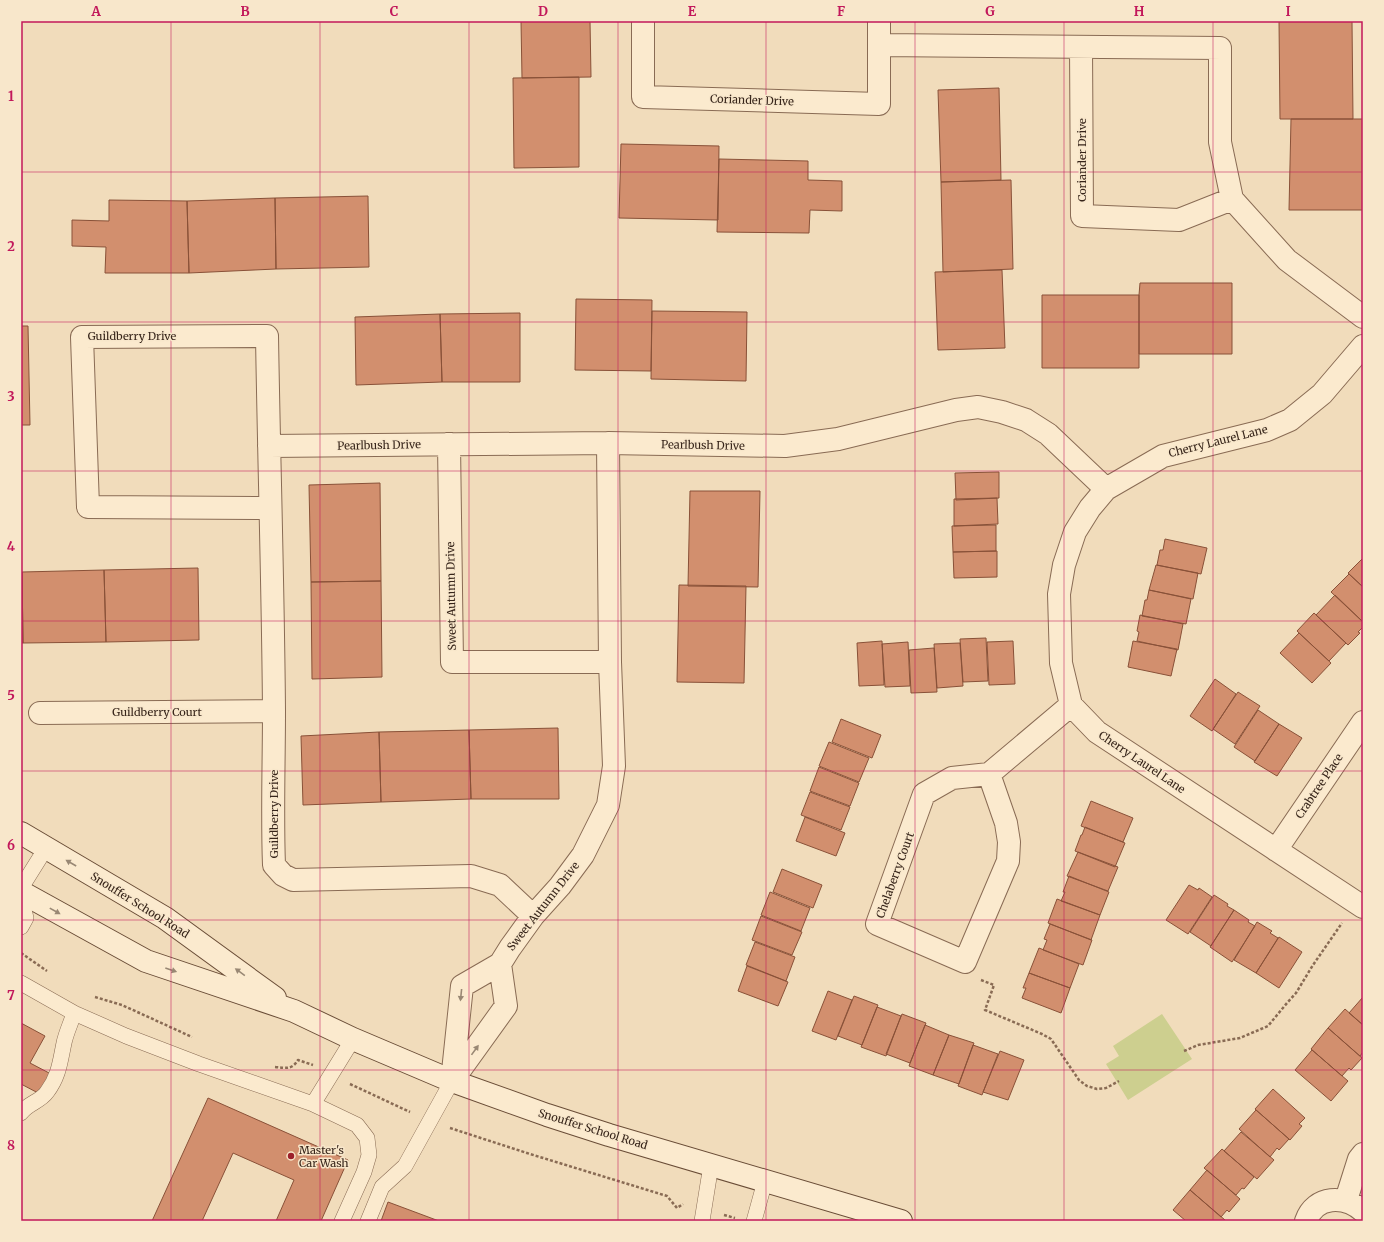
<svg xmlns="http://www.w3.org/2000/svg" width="1384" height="1242" font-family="Merriweather,serif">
  <rect width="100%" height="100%" fill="#f1dcbb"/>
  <path fill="#cdcf8f" d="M1162 1014 1192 1059 1128 1100 1106 1064 1119 1056 1113 1046Z"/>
  <path fill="#d28f6e" stroke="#895138" d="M521 21H590L591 77 522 78Z
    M1279 21H1352L1353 119H1280Z
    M579 77V167L514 168 513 78Z
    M999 88 1001 180 941 182 938 90Z
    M1291 119H1363V210H1289Z
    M621 144 719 146 718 220 619 218Z
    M719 159 808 161V180L842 181V211L810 210 809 233 717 232Z
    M1011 180 1013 269 943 272 941 182Z
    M368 196 369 267 276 269 275 198Z
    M275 198 276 269 189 273 187 201Z
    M109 200 187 201 189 273H105L106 247 72 246V220L109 221Z
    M1002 270 1005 348 938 350 935 272Z
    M1140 283H1232V354H1139V295Z
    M1042 295H1139V368H1042Z
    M576 299 652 300 651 371 575 370Z
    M652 311 747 312 746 381 651 379Z
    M520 313V382H442L440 314Z
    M440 314 442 382 356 385 355 317Z
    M21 326H28L30 425H21Z
    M999 472V498L956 500 955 473Z
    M380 483 381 581 311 582 309 485Z
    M690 491H760L758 587 688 586Z
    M997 498 998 524 954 526V499Z
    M996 525V551L953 552 952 526Z
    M1165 539 1207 548 1201 574 1157 565 1160 550H1163Z
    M997 551V577L954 578 953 552Z
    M1363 558V587L1348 573Z
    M1156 565 1198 573 1193 599 1149 590Z
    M198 568 199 640 106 642 104 570Z
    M104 570 106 642 23 643 22 572Z
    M21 572H22L23 643H21Z
    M1349 574 1363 587V622L1331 592Z
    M381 581 382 677 312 679 311 582Z
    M679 585 746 586 744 683 677 682Z
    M1149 590 1191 599 1186 624 1142 616 1145 600H1147Z
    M1335 595 1363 622V627L1358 632 1360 633 1348 645 1316 615Z
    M1314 613 1346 643 1329 661 1297 631Z
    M1140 615 1183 624 1178 650 1137 641 1139 632 1137 631Z
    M1299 633 1331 663 1312 683 1280 653Z
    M986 638 988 681 963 682 960 639Z
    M882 641 884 685 859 686 857 643Z
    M1013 641 1015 684 989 685 987 642Z
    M1133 641 1177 649 1171 676 1128 667Z
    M908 642 910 686 885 687 882 644Z
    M960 643 963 686 937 688 934 644Z
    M934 648 937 692 911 693 909 650Z
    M1215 679 1236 694 1212 731 1190 716Z
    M1238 692 1260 706 1235 744 1213 729Z
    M1258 710 1279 724 1255 761 1234 747Z
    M841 719 881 735 872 758 832 742Z
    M1279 724 1302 738 1277 776 1254 762Z
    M558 728 559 799H471L469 730Z
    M469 730 471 799 381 802 379 732Z
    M379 732 381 802 303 805 301 736Z
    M829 742 869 758 859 782 819 766Z
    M819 767 859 783 850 806 810 791Z
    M810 792 850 807 841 830 801 815Z
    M1091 801 1133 818 1123 842 1081 826Z
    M805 817 845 833 836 856 796 841Z
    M1085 827 1125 843 1115 867 1075 851 1081 835H1082Z
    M1078 852 1118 867 1108 891 1067 876Z
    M782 869 822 885 813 908 773 892Z
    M1069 876 1109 892 1100 915 1061 901 1065 892H1063Z
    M1189 885 1198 890 1199 888 1212 897 1188 934 1166 920Z
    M770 892 810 908 801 931 761 915Z
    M1214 895 1228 904 1227 906 1234 910 1211 946 1190 932Z
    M1057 899 1100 915 1091 940 1048 923Z
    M1234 910 1249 920 1248 922 1255 926 1232 962 1210 947Z
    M761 916 802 932 792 955 752 940Z
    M1257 922 1272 931 1270 933 1278 938 1256 973 1234 960Z
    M1050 924 1092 940 1083 965 1043 950 1047 940 1044 939Z
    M1279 937 1302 952 1279 988 1256 973Z
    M755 942 795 957 786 981 746 965Z
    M1039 948 1079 964 1070 988 1029 973Z
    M747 966 788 982 778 1006 738 991Z
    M1029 973 1070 988 1061 1013 1022 998 1026 988H1023Z
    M828 991 852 1000 836 1040 812 1031Z
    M854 996 878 1005 862 1045 838 1036Z
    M1363 997V1025L1349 1013Z
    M877 1007 901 1016 886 1056 861 1047Z
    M1345 1009 1363 1025V1052L1360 1056 1328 1028Z
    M902 1014 926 1023 910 1063 886 1054Z
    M21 1023 45 1036 30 1063 51 1074 40 1094 21 1084Z
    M925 1025 949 1035 933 1075 909 1066Z
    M1328 1028 1362 1058 1351 1070 1349 1068 1342 1076 1311 1049Z
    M949 1035 974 1043 959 1084 933 1075Z
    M973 1045 998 1054 982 1095 958 1086Z
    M1312 1050 1348 1081 1331 1101 1295 1070Z
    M1000 1051 1024 1060 1008 1100 983 1092Z
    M1273 1089 1305 1118 1299 1124 1302 1126 1290 1140 1255 1109Z
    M208 1098 348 1160 321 1221H276L294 1180 233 1153 202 1221H152Z
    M1256 1110 1289 1139 1279 1150 1277 1148 1270 1157 1239 1129Z
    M1241 1132 1274 1160 1257 1179 1224 1151Z
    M1222 1149 1254 1177 1244 1189 1242 1188 1236 1195 1204 1168Z
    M1207 1170 1240 1199 1229 1212 1227 1210 1221 1217 1190 1190Z
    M1190 1190 1225 1220 1224 1221H1186L1173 1210Z
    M388 1202 439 1221H381Z"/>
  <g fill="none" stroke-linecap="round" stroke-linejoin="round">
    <g stroke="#896b54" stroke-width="16">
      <path id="service" d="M21 888 46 848
        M21 897 26 918 21 927
        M21 983 74 1013 126 1036 199 1064 313 1104 357 1125 367 1138 369 1155 364 1172 342 1221
        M313 1104 353 1039
        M21 1113C28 1103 40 1102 47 1092 59 1076 60 1062 64 1043 66 1033 71 1023 74 1013
        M368 1221 382 1187 405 1166 452 1081
        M702 1221 711 1165
        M754 1221 765 1181"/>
    </g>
    <g stroke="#896b54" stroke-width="24">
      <path id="minor" d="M643 21V97L879 104V21
        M879 45 1220 48V142L1232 199 1287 260 1363 317
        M1081 47 1082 216 1179 220 1232 199
        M1363 346 1322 394 1290 420 1267 430 1163 456 1106 489 1090 508 1075 532 1064 565 1059 594 1061 663 1071 705 1097 732 1363 907
        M449 444 452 662H610
        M269 446 608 443 785 446 838 439 956 410 978 407 1002 412 1026 420 1048 434 1106 489
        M270 508 88 507 82 337 267 336C269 461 273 586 274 711 274 762 272 814 274 865L283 875 293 880 471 876 500 885 533 916
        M40 713 274 711
        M989 774 1006 823 1009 842 1008 861 965 962 877 924 924 794 952 778 989 774 1071 705
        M1276 850 1363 722
        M452 1081 462 986 500 964 510 948 533 916 560 886 583 855 608 805 614 766 610 662 608 443
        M452 1081 506 1006 500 964
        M1346 1200 1359 1159 1363 1154
        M1306 1221C1315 1195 1345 1195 1363 1211"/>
    </g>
    <g stroke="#6a4d37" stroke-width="24">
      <path id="secondary" d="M21 833 165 918 275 998
        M21 892 146 961 294 1011 353 1039 452 1081 547 1115 609 1135 901 1221"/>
    </g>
    <path stroke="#896b54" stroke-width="2.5" stroke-dasharray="3 2" stroke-linecap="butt" d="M21 953 47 971
      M981 980 994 985 985 1010 1042 1034 1051 1039 1079 1080 1087 1086 1097 1089 1106 1088 1119 1081
      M95 997 122 1005 192 1037
      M1184 1051 1198 1045 1240 1038 1268 1026 1287 1003 1296 993 1313 965 1342 923
      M275 1067C286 1068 292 1070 298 1060L313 1065
      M350 1084 410 1112
      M450 1128 530 1154 667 1196 677 1208 683 1204
      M724 1215 735 1218"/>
    <use href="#service" stroke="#fbeace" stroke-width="15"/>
    <use href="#minor" stroke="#fbeace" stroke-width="22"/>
    <use href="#secondary" stroke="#fbeace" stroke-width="22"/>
  </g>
  <defs><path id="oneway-solid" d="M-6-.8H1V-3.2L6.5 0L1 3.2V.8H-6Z"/></defs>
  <g fill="#998874">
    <use href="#oneway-solid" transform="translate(71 863) rotate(-150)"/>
    <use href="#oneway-solid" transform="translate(55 911) rotate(29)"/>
    <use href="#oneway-solid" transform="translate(171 970) rotate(19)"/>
    <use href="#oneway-solid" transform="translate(240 972) rotate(-144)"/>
    <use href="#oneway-solid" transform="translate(461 995) rotate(96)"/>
    <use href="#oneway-solid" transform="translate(475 1050) rotate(-54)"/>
  </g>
  <path fill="none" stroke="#c2185b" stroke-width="1" stroke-opacity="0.55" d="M171 21V1221M320 21V1221M469 21V1221M618 21V1221M766 21V1221M915 21V1221M1064 21V1221M1213 21V1221M21 172H1363M21 322H1363M21 471H1363M21 621H1363M21 771H1363M21 920H1363M21 1070H1363"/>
  <circle fill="#9c202b" stroke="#f8e7cb" stroke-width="1.5" cx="291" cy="1156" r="4"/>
  <g text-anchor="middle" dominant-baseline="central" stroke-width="3" stroke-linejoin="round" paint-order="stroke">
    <g font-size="11" fill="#37251a" stroke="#f8e7cb">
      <text transform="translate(752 100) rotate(2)">Coriander Drive</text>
      <text transform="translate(1082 160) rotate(-90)">Coriander Drive</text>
      <text x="132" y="336">Guildberry Drive</text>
      <text transform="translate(1218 441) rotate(-14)">Cherry Laurel Lane</text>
      <text transform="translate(379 445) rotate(-1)">Pearlbush Drive</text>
      <text transform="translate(703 445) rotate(1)">Pearlbush Drive</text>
      <text transform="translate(451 596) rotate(-91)">Sweet Autumn Drive</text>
      <text x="157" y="712">Guildberry Court</text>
      <text transform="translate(1142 762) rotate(34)">Cherry Laurel Lane</text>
      <text transform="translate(1319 786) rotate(-56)">Crabtree Place</text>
      <text transform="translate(274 814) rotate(-90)">Guildberry Drive</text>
      <text transform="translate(895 875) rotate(-70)">Chelaberry Court</text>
      <text transform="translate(140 905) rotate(32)">Snouffer School Road</text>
      <text transform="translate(543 906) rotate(-52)">Sweet Autumn Drive</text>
      <text transform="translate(593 1129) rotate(17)">Snouffer School Road</text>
    </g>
    <g font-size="11" fill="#37251a" stroke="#f8e7cb" text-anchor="start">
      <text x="299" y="1150">Master's<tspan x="299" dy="13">Car Wash</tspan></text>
    </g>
  </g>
  <rect width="1384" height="1242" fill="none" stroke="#f8e7cb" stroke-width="44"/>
  <rect x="22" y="22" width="1340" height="1198" fill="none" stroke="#c2185b" stroke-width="1.5"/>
  <g font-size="13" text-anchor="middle" font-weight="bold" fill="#c2185b">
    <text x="96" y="16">A</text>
    <text x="245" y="16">B</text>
    <text x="394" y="16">C</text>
    <text x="543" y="16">D</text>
    <text x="692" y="16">E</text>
    <text x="841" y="16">F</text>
    <text x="990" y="16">G</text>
    <text x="1139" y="16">H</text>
    <text x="1288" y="16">I</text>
    <text x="11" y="101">1</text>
    <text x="11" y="251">2</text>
    <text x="11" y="401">3</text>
    <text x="11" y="551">4</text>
    <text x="11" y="700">5</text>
    <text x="11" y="850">6</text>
    <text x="11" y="1000">7</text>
    <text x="11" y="1150">8</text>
  </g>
</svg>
